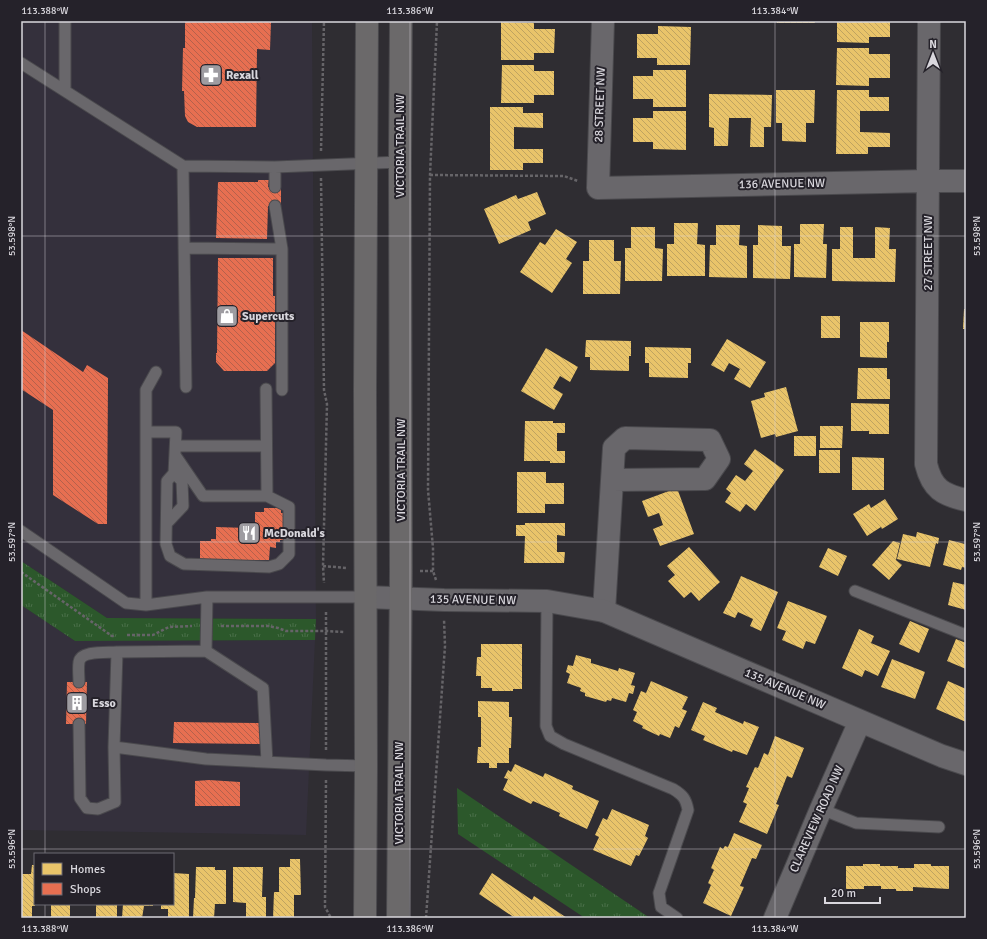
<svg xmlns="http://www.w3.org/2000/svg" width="987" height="939" font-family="Signika,sans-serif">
  <defs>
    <pattern id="grass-tufts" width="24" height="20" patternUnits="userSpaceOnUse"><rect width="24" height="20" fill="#2c582b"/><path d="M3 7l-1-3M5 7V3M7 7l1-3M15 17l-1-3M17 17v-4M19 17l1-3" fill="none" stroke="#4a6f49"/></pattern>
    <pattern id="homes-back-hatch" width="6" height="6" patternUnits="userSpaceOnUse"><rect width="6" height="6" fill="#e9c46a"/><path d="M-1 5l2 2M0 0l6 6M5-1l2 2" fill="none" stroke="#bfa360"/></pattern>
    <pattern id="shops-back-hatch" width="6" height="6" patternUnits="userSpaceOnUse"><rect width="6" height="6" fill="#e76f51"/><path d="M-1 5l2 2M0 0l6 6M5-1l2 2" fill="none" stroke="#b5614c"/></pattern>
  </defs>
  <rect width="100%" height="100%" fill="#2f2d32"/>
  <path fill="#34303c" d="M21 21H312L316 619 107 618 21 561Z
    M21 605 75 641 315 640 306 835 21 830Z"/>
  <path fill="url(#grass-tufts)" d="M21 561 107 618 316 619 315 640 75 641 21 605Z
    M457 788 650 918H585L458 834Z"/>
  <path fill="url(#homes-back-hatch)" d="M777 21H815V23H777Z
    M837 21H890V37H869V43L837 42Z
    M501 22 534 23V29H555L554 53H534V60H501Z
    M658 26 691 27 690 65H657V58H637V34H658Z
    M837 48H869V54H890V78H869V86L836 85Z
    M502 65H534V71H554V95H534V103H501Z
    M653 70H686V107H653V99H633V76H653Z
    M776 90H815L814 123H806V142L782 141V123H776Z
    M837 90H869V97H889V111H860V132L890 133V147H868V154H836Z
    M709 94 772 95 771 127H764V147H750L751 118H729L728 146H714V128L709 127Z
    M490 107H523V113H543V128L514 127V149H543V163H523V170H490Z
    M653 111H686V150L653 149V142H633V118H653Z
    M537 192 546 214 528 222 531 230 499 244 484 209 516 195 518 199Z
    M674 223H698L697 244 705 245V276H667V244H674Z
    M800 224H824L823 244H827L826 278 794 277V244H800Z
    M716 225H740L739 245 747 246V278L709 277 710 245H716Z
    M758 225 782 226V246H791L790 279 753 278V245H758Z
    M631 227H655V248L663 249 662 281H625V248H631Z
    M840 227H853V258H875V227L890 228 889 249H896L895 282 832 281V249H840Z
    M556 229 577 242 566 259 572 263 552 293 520 272 540 242 545 245Z
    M589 240H614V261H621L620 294H583V261H589Z
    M964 309H966V329H963Z
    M821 316H840V338H821Z
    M860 322H889V342H887V358L860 357Z
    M727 339 766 362 750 388 734 379 740 369 729 363 724 372 711 365Z
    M586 340 631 341V356H629V371L590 370V357H585Z
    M645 347 691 348V363H688V378L649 377V363H645Z
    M546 348 578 367 570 382 560 376 553 388 563 394 554 410 521 391Z
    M858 368H887V379H890V399H857Z
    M786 387 798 431 776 437 775 434 761 438 751 401 765 397 764 393Z
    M851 403 889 404V434H869V431H851Z
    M525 421H553V423H565V433H557V451H565V463H550V461H524Z
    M820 426H843L842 448H820Z
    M794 436H816V456H794Z
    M755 449 784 470 755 511 746 504 740 512 725 502 731 493 726 489 736 475 745 481 753 471 744 464Z
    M819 450H840V473H819Z
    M852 457 884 458V490H852Z
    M517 472H546V483H564V504H545V513H517Z
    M677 488 694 534 660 546 653 529 663 525 659 513 648 517 642 501Z
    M885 499 898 519 882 529 881 527 867 536 853 514 869 504 871 508Z
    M525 523H565V536L557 535V552H565L564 563H524L525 536H516V525H525Z
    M917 532 939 538 938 544 936 543 930 567 897 559 903 534 916 537Z
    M949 540 965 544 966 540V568L962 567 961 570 943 565Z
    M893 541 900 543 896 560 902 565 889 580 872 565Z
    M689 547 720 582 699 601 691 592 684 598 668 581 675 575 667 566Z
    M828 548 847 556 838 576 819 567Z
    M741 576 778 592 761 631 750 626 753 619 738 612 735 618 723 613 729 601H730Z
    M953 582 966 585V610L948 605Z
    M788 601 827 616 815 644 806 641 803 649 782 640 786 631 777 628Z
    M910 621 929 629 919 653 899 644Z
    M859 629 874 636 871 643 890 651 878 676 865 670 862 677 842 668Z
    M956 639 966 643V669L947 661Z
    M481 644H522V689H513V691H492V688H481V676H476L477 657H481Z
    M576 655 591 659V663L618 671 619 668 635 673 631 685 635 686 633 694 629 693 626 702 612 698 611 701 607 700 606 702 585 696V693L580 691 581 688 567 683 570 674 566 672 568 665 573 666Z
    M892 659 925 672 915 699 881 687Z
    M651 681 688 697 682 709 687 711 679 728 675 726 670 738 660 734 659 736 642 728 643 726 633 721 637 712 633 710 641 691 646 693Z
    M948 681 966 689V722L936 709Z
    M478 701 509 702V717H512L511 748H509V763H497V768H489V763H477L478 747H481V717H478Z
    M703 702 717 708 715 712 743 724 744 721 759 727 747 755 733 750 732 752 703 740 705 736 691 730Z
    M775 736 804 748 792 778 787 776 776 804 779 805 767 834 739 822 747 804 743 802 749 788 746 787 755 767 758 768 764 753 768 755Z
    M515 764 543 777 545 773 573 786 572 789 599 801 587 829 559 816 560 813 533 801 531 804 503 790 508 779 504 778 508 770 511 772Z
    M612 809 649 825 645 836 648 838 639 856 636 855 631 866 593 850 599 837 595 835 603 818 607 820Z
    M734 833 762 845 756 859 752 858 740 886 744 887 731 916 703 903 711 885 708 883 714 870 711 868 720 847 723 849 725 846 728 847Z
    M290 859H300L301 895H294V918H273L274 892H279V867H290Z
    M863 864H880V866H898V868H914V864H931V866H949V889L913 887V891H896V889H881V886H864V889H846V866H863Z
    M32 865H35V906H32V918H21V874H31Z
    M196 867H215V870H226V904H215L214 918H193L194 898H195Z
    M233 867H263L262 897H266V918H246V903L233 902Z
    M173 873 189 874V918H168V909H161V904H173Z
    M492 873 532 900 534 896 567 918H515L479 894Z
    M51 904H70V918H51Z
    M96 904H117V918H96Z
    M123 904H153V906H144L142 918H122Z"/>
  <path fill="url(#shops-back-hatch)" d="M214 21 271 22 270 50 257 49 256 127H197L188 122 185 116 184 91H182L183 48H185V22Z
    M258 180H269L268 187H281V206H268L267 239 216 238 218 182H258Z
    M218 258H273V296H275V363L267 371H224L216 362V353H217Z
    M21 330 83 372 87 365 108 378 107 524H98L53 495V410L21 389Z
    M264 508H281V513H284L283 540H280V542H276V548L270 547 269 560H200V541H211V539H216V527L248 528V522L255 523V512H264Z
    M67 682H87L86 724H66Z
    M174 722 262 723V744L173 743Z
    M209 780 240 782V806H195V781Z"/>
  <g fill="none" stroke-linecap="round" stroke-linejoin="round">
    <g stroke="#4a494d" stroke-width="13">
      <path id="service" d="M65 21V91
        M21 63 183 166 275 167 400 162
        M183 166 186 387
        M275 167V187
        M184 248 282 249 275 206
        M266 389 267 496
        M282 390V249
        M146 432H176L174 473 167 481 166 544 170 556 184 564 269 567 279 564 289 554V507L267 496H203L175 455
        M176 446H266
        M167 523 183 506 182 481 174 473
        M21 531 126 603 146 605 207 597H366
        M855 591 966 635
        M547 601 546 726 550 736 564 744 673 789C683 795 686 799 688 810L659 893 661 907 677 918
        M146 605V390L156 372
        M206 651 207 597
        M79 682C79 676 78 669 79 662 81 650 107 653 117 652
        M79 724 80 798 87 808 98 809 115 802 114 747
        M267 762 263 688 206 651 117 652 114 747 206 759 326 765 366 766
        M821 809 856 823 939 827"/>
    </g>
    <g stroke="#4a494d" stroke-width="24">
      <path id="minor" d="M603 21 598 188 928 181H966
        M929 21 926 464C932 489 943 495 966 500
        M604 611 614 448 625 438 710 440 719 459 705 479 613 480"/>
    </g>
    <g stroke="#4a494d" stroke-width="24">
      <path id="tertiary" d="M366 597 444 600 547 601 604 611 942 756 966 764
        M775 918 821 809 860 721"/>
    </g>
    <g stroke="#4a494d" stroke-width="24">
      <path id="secondary" d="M365 918 366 766 365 391 367 21
        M398 918 401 571 400 162 401 21"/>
    </g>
    <path stroke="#666468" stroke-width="2.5" stroke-dasharray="3 2" stroke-linecap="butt" d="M321 151 324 21
      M430 175 564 176 578 181
      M321 178 324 390 327 404 323 566 324 583
      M323 566 347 568
      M420 571H433
      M21 572 112 636H114
      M436 580 433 571V548L428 490 430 175 437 21
      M326 612V751
      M221 626H268L278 628 286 631H326L345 632
      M127 635H153L169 627 192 626
      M326 780 325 902V907L331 918
      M426 918 445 646 444 619"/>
    <use href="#service" stroke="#69676b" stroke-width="11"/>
    <use href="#minor" stroke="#69676b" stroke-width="22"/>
    <use href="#tertiary" stroke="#69676b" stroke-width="22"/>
    <use href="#secondary" stroke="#6b696a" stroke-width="22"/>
  </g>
  <path fill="none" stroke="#d9d7dd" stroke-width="1" stroke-opacity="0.45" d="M45 21V854M410 21V918M775 21V918M21 236H966M21 542H966M21 849H966M45 904V918"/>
  <defs>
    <g id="pharmacy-square" transform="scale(1.15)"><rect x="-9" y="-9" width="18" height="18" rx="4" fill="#9e9ca1" stroke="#25222a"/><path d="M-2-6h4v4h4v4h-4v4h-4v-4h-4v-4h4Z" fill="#fff"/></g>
    <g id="shop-square" transform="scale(1.15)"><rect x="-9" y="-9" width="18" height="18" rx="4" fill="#9e9ca1" stroke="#25222a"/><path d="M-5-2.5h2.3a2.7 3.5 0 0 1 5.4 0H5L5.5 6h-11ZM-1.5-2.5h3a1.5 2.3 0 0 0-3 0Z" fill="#fff"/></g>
    <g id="restaurant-square" transform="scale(1.15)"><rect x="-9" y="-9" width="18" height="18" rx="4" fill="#9e9ca1" stroke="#25222a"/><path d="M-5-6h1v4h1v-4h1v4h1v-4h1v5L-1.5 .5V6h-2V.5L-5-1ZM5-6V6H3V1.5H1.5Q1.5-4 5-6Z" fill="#fff"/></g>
    <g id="building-square" transform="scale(1.15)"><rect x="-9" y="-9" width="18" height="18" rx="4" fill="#9e9ca1" stroke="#25222a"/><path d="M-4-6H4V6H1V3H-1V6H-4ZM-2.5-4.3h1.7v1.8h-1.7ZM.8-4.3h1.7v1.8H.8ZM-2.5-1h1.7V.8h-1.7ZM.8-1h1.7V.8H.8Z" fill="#fff"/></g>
  </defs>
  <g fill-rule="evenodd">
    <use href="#pharmacy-square" x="211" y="75"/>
    <use href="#shop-square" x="227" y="316"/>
    <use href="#restaurant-square" x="249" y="533"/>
    <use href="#building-square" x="77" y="703"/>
  </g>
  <g text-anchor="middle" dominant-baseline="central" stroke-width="4" stroke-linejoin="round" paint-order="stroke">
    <g font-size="12" font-weight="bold" fill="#d9d7dd" stroke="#25222a" text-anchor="start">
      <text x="226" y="75">Rexall</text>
      <text x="242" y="316">Supercuts</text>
      <text x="264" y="533">McDonald's</text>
      <text x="92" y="703">Esso</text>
    </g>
    <g font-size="12" fill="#d9d7dd" stroke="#25222a">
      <text transform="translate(600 105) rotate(-88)">28 STREET NW</text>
      <text transform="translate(400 146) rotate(-90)">VICTORIA TRAIL NW</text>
      <text transform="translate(782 184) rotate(-1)">136 AVENUE NW</text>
      <text transform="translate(928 253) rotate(-90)">27 STREET NW</text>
      <text transform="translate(401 470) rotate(-90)">VICTORIA TRAIL NW</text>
      <text transform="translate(473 600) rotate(1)">135 AVENUE NW</text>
      <text transform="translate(785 689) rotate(23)">135 AVENUE NW</text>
      <text transform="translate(399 793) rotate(-90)">VICTORIA TRAIL NW</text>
      <text transform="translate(817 819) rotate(-66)">CLAREVIEW ROAD NW</text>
    </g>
  </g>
  <rect width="987" height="939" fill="none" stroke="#25222a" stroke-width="44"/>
  <rect x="34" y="853" width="140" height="52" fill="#25222a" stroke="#6d6a72"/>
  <rect x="42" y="863" width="20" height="12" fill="#e9c46a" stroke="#6d6a72"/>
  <text x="70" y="873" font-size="12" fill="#d9d7dd">Homes</text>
  <rect x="42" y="883" width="20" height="12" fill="#e76f51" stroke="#6d6a72"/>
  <text x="70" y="893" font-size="12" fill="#d9d7dd">Shops</text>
  <g transform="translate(933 54)" stroke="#25222a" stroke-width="3" paint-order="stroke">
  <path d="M0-3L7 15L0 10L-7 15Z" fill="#d9d7dd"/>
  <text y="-6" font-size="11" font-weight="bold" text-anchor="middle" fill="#d9d7dd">N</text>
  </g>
  <path d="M825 897v6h55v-6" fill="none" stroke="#d9d7dd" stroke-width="2"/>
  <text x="831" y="897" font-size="12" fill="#d9d7dd" stroke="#25222a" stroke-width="3" paint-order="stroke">20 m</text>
  <rect x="22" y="22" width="943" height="895" fill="none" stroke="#d9d7dd" stroke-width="1.5"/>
  <g font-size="10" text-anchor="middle" fill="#d9d7dd">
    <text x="45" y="14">113.388°W</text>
    <text x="410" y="14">113.386°W</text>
    <text x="775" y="14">113.384°W</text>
    <text transform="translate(11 236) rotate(-90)" y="4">53.598°N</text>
    <text transform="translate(976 236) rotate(-90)" y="4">53.598°N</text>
    <text transform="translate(11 542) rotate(-90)" y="4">53.597°N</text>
    <text transform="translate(976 542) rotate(-90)" y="4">53.597°N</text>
    <text transform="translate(11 849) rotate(-90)" y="4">53.596°N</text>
    <text transform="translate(976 849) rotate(-90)" y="4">53.596°N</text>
    <text x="45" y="932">113.388°W</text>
    <text x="410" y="932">113.386°W</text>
    <text x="775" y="932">113.384°W</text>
  </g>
</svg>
